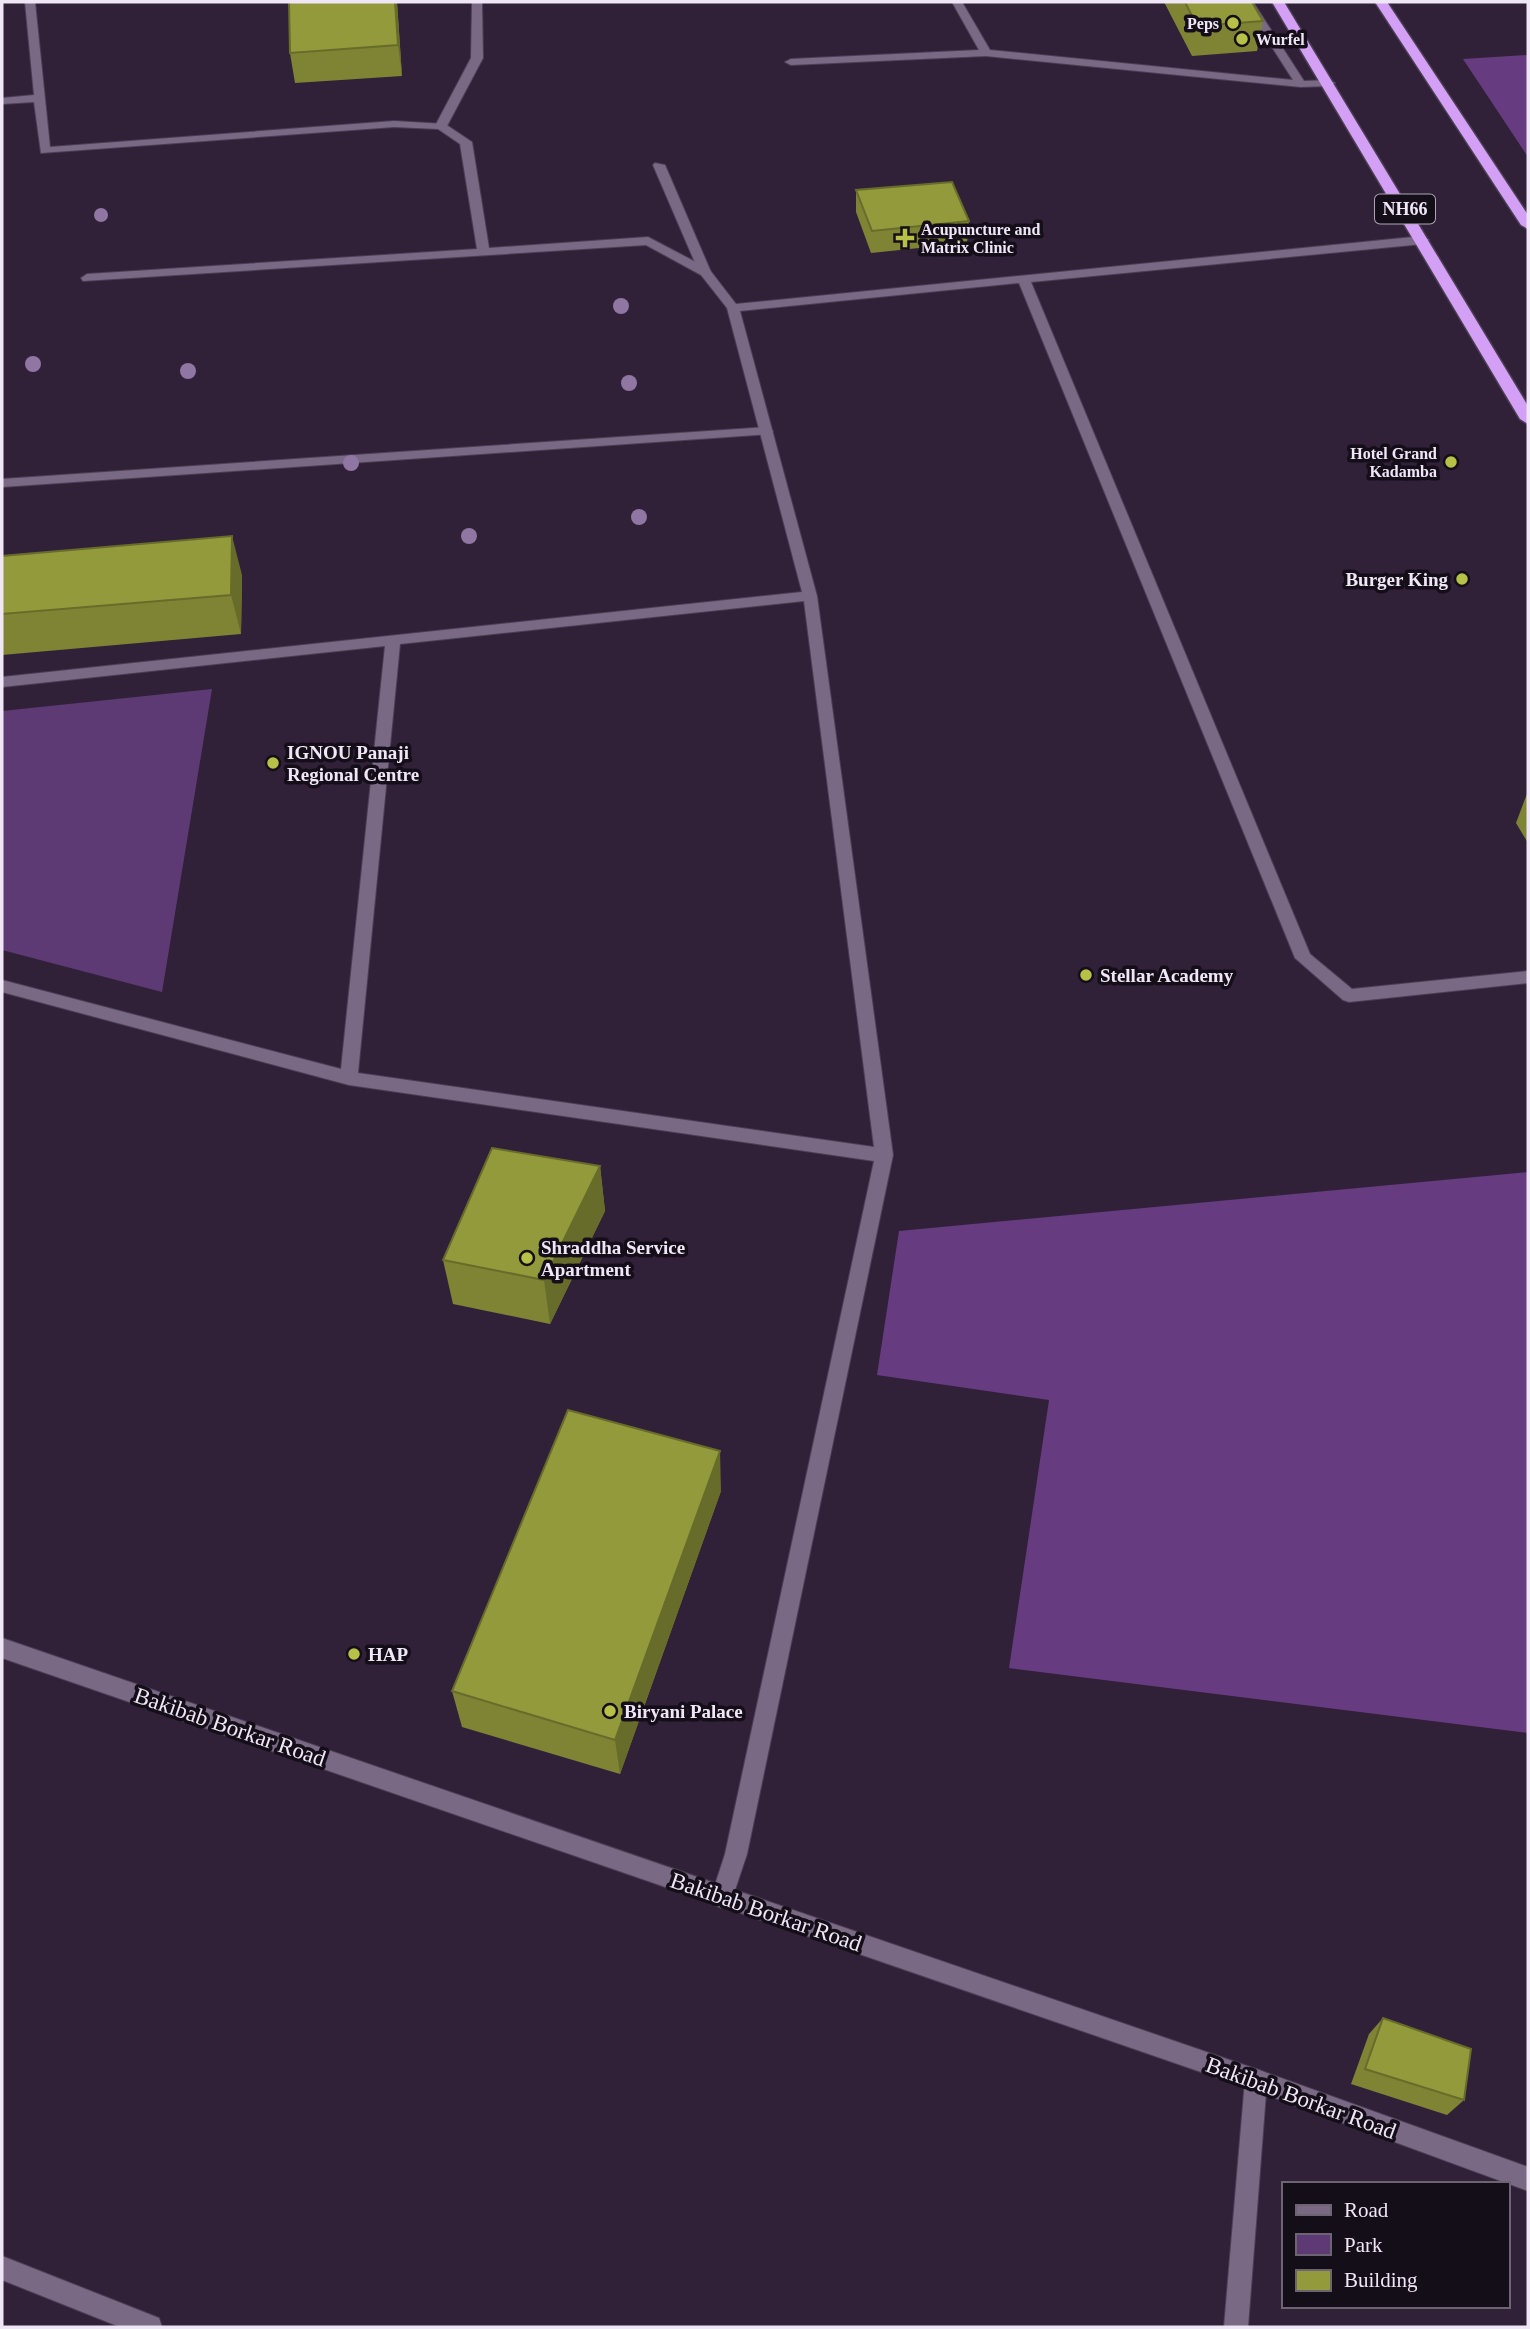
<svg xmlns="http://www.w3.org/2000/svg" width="1530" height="2329" font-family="Georgia,serif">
  <rect width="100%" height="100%" fill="#302139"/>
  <path fill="#5d3a74" d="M212 689 162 992 2 950V711Z"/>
  <path fill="#663b80" d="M1528 55V157L1463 59Z
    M1528 1172V1733L1009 1668 1049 1400 877 1375 899 1231Z"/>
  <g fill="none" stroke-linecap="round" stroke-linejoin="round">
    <g stroke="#4b3f53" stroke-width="2">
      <path id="lane" d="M472 2H482L483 58 447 126 437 128 435 126 471 58Z
        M952 2H962L990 50 1293 80 1243 2H1253L1304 81 1329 80 1335 83 1329 86 1301 87 986 56 791 65 785 62 791 59 979 50Z
        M655 163 665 165 711 272 709 275 699 272 653 165Z
        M766 427 773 431 771 434 2 487V479Z
        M1256 2069 1264 2072 1267 2080 1248 2327H1224L1245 2080 1248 2072Z"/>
    </g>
    <g stroke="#4b3f53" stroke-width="2">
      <path id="street" d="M25 2H35L50 147 394 121 445 124 472 142 489 248 648 237 709 269 736 304 1423 236 1429 240 1423 244 1031 282 1310 954 1352 989 1528 971V983L1349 1002 1343 1000 1295 958 1019 283 740 311 817 596 893 1155 747 1854 730 1905 722 1908 714 1905 711 1897 725 1854 874 1161 349 1085 2 992V980L341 1069 385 646 2 687V677L802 592 727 308 701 275 646 245 83 281 81 278 87 274 477 249 460 144 438 129 394 127 41 153 34 102 2 104V98L34 95ZM804 601 874 1147 358 1073 400 644Z
        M2 2256 159 2318 162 2327H120L2 2280Z"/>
    </g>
    <g stroke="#4b3f53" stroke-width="2">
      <path id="secondary" d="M2 1638 1256 2069 1528 2167V2191L1256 2091 2 1658Z"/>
    </g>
    <g stroke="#4b3f53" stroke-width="3">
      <path id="highway" d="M1272 2H1284L1528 406V424L1520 419Z
        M1375 2H1387L1528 215V229L1521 225Z"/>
    </g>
    <use href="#lane" fill="#796985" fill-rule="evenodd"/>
    <use href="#street" fill="#796985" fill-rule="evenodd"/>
    <use href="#secondary" fill="#796985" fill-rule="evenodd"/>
    <use href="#highway" fill="#d4a0f6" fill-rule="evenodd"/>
  </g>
  <g fill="#9076a2">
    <circle cx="101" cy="215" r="7"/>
    <circle cx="621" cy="306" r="8"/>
    <circle cx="33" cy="364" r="8"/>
    <circle cx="188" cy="371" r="8"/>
    <circle cx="629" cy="383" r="8"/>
    <circle cx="351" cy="463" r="8"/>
    <circle cx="639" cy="517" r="8"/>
    <circle cx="469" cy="536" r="8"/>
  </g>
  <path fill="#7e8434" d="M397 2 402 76 295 83 290 53Z
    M1164 2H1252L1263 21 1257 51 1192 56Z
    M856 190 969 221 967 243 871 253 856 212Z
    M2 556 242 575 241 634 2 655Z
    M1528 791V843L1516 823Z
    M600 1166 605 1211 550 1324 453 1304 443 1260Z
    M721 1491 620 1774 462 1727 452 1691Z
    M1383 2018 1464 2100 1447 2115 1351 2084 1369 2034Z"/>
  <path fill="#676c2a" d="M395 2H397L402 76 398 45Z
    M232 536 242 575 241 634 231 595Z
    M600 1166 605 1211 550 1324 544 1280Z
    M720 1451 721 1491 620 1774 615 1740Z"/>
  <path fill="#939a3c" stroke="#676c2a" stroke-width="2" d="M289 2H395L398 45 290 53Z
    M1185 2H1252L1263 21 1197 26Z
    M952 182 969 221 872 231 856 190Z
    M232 536 231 595 2 614V556Z
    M492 1148 600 1166 544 1280 443 1260Z
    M568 1410 720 1451 615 1740 452 1691Z
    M1383 2018 1471 2049 1464 2100 1365 2069Z"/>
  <g fill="#b7c147" stroke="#140e19" stroke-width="2.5">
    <circle cx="1233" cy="23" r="7"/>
    <circle cx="1242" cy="39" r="7"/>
    <path d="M901.5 227.5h7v7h7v7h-7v7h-7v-7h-7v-7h7z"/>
    <circle cx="1451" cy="462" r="7"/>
    <circle cx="1462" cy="579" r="7"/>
    <circle cx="273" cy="763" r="7"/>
    <circle cx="1086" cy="975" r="7"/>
    <circle cx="527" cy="1258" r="7"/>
    <circle cx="354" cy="1654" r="7"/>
    <circle cx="610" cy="1711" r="7"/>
  </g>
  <g text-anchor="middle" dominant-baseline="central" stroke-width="7" stroke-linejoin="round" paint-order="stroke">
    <g font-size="16" font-weight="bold" fill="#efe6f6" stroke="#140e19" text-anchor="end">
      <text x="1219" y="23">Peps</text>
      <text x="1256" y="39" text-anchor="start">Wurfel</text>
      <text x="921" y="229" text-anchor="start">Acupuncture and<tspan x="921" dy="18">Matrix Clinic</tspan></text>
      <text x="1437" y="453">Hotel Grand<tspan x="1437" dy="18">Kadamba</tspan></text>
    </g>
    <rect fill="#140e19" stroke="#ada5b4" stroke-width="2" x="1375" y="194.5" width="60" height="29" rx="5"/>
    <g font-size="18" font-weight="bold" fill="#efe6f6">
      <text x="1405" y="209">NH66</text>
    </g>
    <g font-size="19" font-weight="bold" fill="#efe6f6" stroke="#140e19" text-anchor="start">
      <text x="1448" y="579" text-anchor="end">Burger King</text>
      <text x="287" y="752">IGNOU Panaji<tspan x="287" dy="22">Regional Centre</tspan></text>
      <text x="1100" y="975">Stellar Academy</text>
      <text x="541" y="1247">Shraddha Service<tspan x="541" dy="22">Apartment</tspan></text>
      <text x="368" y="1654">HAP</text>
      <text x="624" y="1711">Biryani Palace</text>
    </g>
    <g font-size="23" fill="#efe6f6" stroke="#140e19">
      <text transform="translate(230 1727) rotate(19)">Bakibab Borkar Road</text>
      <text transform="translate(766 1912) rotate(19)">Bakibab Borkar Road</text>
      <text transform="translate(1301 2098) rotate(20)">Bakibab Borkar Road</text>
    </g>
  </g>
  <rect width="1530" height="2329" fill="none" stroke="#efe6f6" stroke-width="7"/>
  <rect x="1282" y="2182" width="228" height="126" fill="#140e19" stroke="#6c6471" stroke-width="2"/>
  <rect x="1296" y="2205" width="35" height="10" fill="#796985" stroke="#6c6471" stroke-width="2"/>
  <text x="1344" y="2217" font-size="21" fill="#efe6f6">Road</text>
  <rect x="1296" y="2234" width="35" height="21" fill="#5d3a74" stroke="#6c6471" stroke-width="2"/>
  <text x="1344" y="2252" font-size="21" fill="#efe6f6">Park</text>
  <rect x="1296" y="2270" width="35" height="21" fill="#939a3c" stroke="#6c6471" stroke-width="2"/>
  <text x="1344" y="2287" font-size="21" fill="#efe6f6">Building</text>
</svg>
